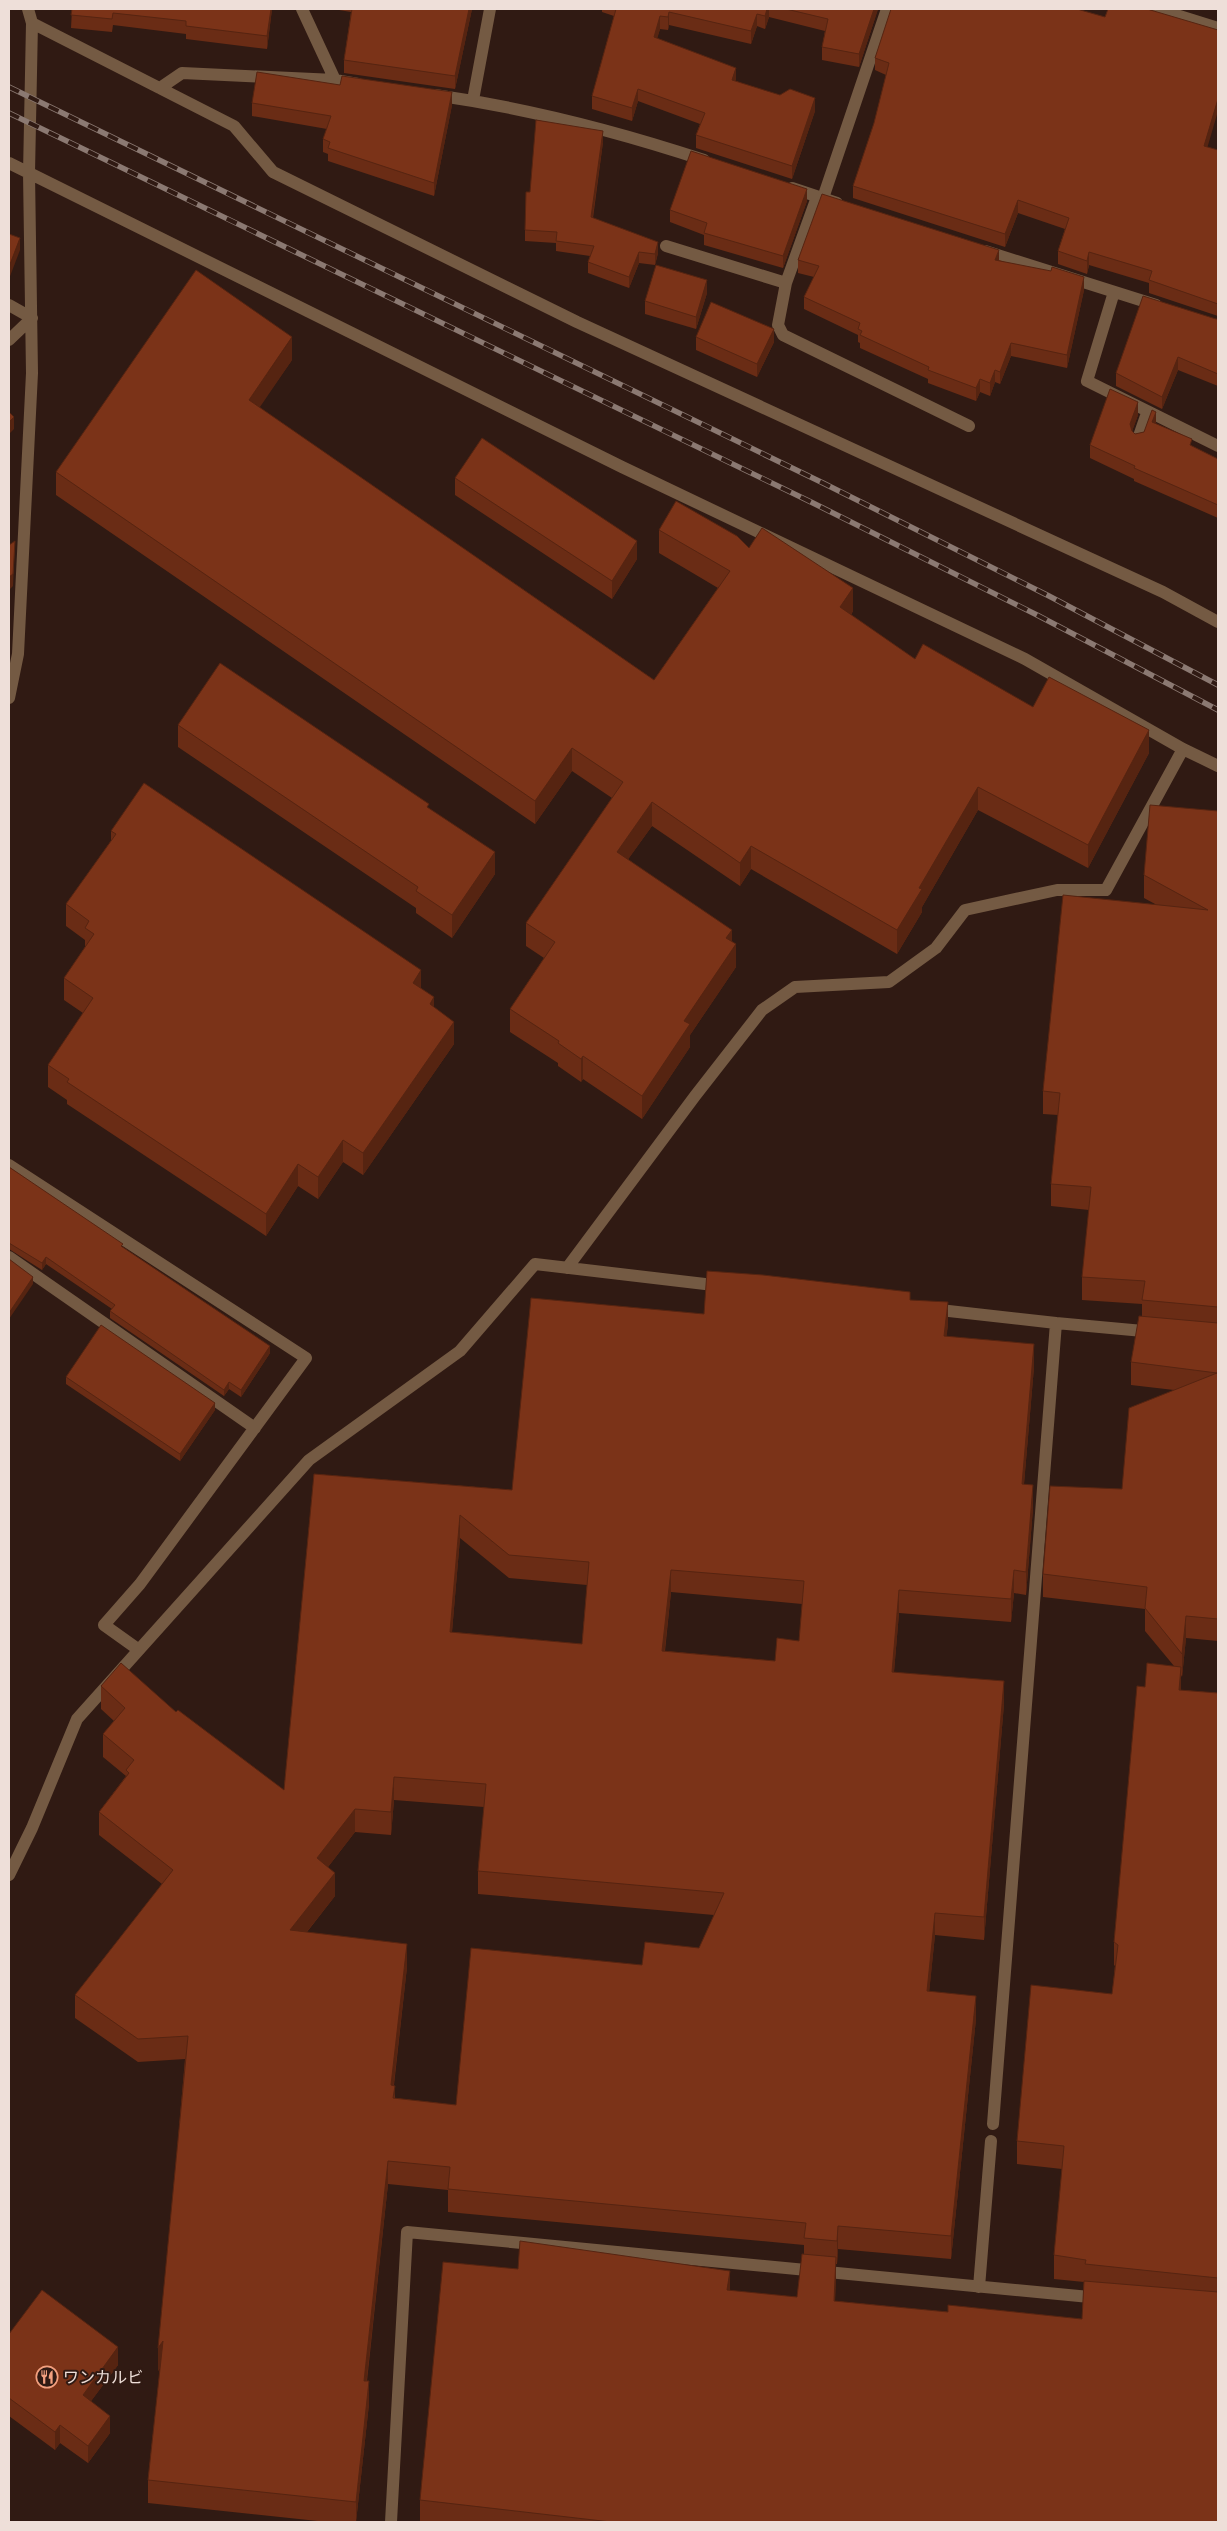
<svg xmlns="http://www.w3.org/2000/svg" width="1227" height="2531" font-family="'Fira Sans Condensed','Noto Sans JP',sans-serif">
  <rect width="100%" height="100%" fill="#301a13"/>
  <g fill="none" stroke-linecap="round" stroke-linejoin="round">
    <path stroke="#745a43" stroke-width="12" d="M302 9 335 80
      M1157 9 1218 28
      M32 23 234 126 273 172 577 322 1163 592 1218 622
      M160 88 182 73 335 80 358 84
      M435 95C526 108 616 131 704 160
      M473 100 490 9
      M9 163 622 467 1025 659 1183 749 1218 766
      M792 188 837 203
      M817 197 786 283 778 325 783 335 969 426
      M823 198 887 9
      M666 246 786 283
      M985 251 1156 305
      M1114 292 1087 381 1218 446
      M9 305 32 318 9 340
      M1138 439 1147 413
      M9 698 18 654 32 373 29 173 32 23 28 9
      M9 1165 306 1358 140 1584 104 1625 139 1650
      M9 1257 255 1428
      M567 1268 695 1096 762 1010 795 987 889 982 936 948 965 910 1057 890H1106L1183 749
      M931 1309 1056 1323 993 2124
      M1056 1323 1154 1332
      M9 1875 32 1828 77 1719 309 1460 460 1351 535 1264 722 1286
      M979 2287 991 2141
      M391 2522 407 2232 1100 2298"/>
    <g stroke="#8b7972" stroke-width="5.5">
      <path id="rail" d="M9 87 823 483 1049 596 1218 685
        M9 113 813 503 1037 615 1218 710"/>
    </g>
    <use href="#rail" stroke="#301a13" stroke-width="4" stroke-dasharray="11" stroke-linecap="butt"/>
  </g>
  <path fill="#6a2c15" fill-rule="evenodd" d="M72 9H272L267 49 186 39V34L113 25 112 32 71 28Z
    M333 9H472L455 89 344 73V60L351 12Z
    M602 9H878L859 67 822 60V47L825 31 769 17 765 29 757 26 751 44 669 25 668 30 660 29 657 38 736 81 815 111 792 179 696 148V135L700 124 638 101 632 121 592 109V96L614 16 602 12Z
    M875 58 1218 150V316L1149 293V283L1089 265 1087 274 1058 264V251L1065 229 1018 213 1005 247 853 198V186L874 123 886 75 875 70Z
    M252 103 452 105 434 196 328 161V154L323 152V139L327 129 252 116Z
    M603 142 593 218 658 253 655 265 639 263 629 288 588 273V262L590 256 556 251V243L525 241V230L530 192Z
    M807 201 783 268 704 245V235L670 222V210Z
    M798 260H999L1084 290 1067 368 1011 356 1000 384 995 382 990 396 980 392 976 401 928 383V379L860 348V343L858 342V335L804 309V297L814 277 798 273Z
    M707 293 696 329 645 314V301Z
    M1216 319H1218V386L1178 370 1162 409 1116 386V373Z
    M696 337 774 342 757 377 696 350Z
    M292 360 259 407 654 680 718 588 659 553V530L749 548 853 611 851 615 915 659 1033 707 1149 753 1088 868 978 810 922 907V912L897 954 751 869 740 886 652 826 628 859 732 941 736 967 690 1035V1047L642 1119 583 1079 581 1082 558 1066V1063L510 1032V1009L544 958 526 946V923L612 798 572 771 535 824 56 495V472Z
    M1138 415 1132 431 1135 434 1144 432 1156 424 1192 446 1218 459V518L1134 481V479L1090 458V445Z
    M455 478 637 559 612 599 455 495Z
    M178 725 429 809 495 874 452 938 416 913V908L178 747Z
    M1218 811V1641L1186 1638 1182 1677 1181 1675V1690L1218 1693V2522H420V2500L730 2291 797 2297 804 2254V2245L448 2212V2190L388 2184 367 2381 369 2404 356 2522H327L148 2503V2480L160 2368 158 2371 185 2059 138 2062 75 2018V1995L162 1884 99 1835V1812L126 1776 103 1757V1734L114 1721 101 1709V1686L176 1712 284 1790 314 1474 512 1490 704 1314 910 1300 948 1325 946 1336 1034 1367 1024 1484 1033 1508 1026 1595 1014 1593 1011 1622 899 1613 894 1672 1004 1704 984 1940 935 1935 929 1992 976 2019 951 2259 838 2249 837 2264H836L835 2301 948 2312 1082 2319 1084 2282 1054 2279V2255L1062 2169 1017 2164V2141L1112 1994 1115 1966 1114 1965V1942L1145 1687 1174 1666 1145 1631V1609L1043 1597V1574L1122 1489 1174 1390 1131 1385V1362L1142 1316V1304L1082 1300V1277L1089 1210 1051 1206V1184L1058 1115 1043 1114V1091L1155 904 1144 898V875ZM460 1538 509 1578 587 1585 582 1644 452 1632ZM671 1592 802 1604 799 1641 775 1661 665 1651ZM394 1800 484 1807 478 1871V1894L714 1915 699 1948 642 1965 456 2105 395 2098 394 2085 407 1967 307 1932 335 1896 328 1867 355 1832 391 1835Z
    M111 831 421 988 434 1007 454 1044 363 1175 343 1162 318 1199 298 1186 266 1236 67 1104V1100L48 1087V1065L83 1013 64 1000V978L85 947V940L66 926V904L111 841Z
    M9 1167 270 1353 241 1397 229 1389 224 1396 110 1318V1311L112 1309 46 1264 42 1270 9 1249Z
    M66 1377 215 1410 180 1461 66 1384Z
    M9 2334 118 2365 91 2401 110 2433 88 2463 60 2443 55 2450 9 2416Z"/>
  <path fill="#562411" d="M271 9H272L267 49V36Z
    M469 9H472L455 89V76Z
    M767 9H769V17L765 29V16Z
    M874 9H878L859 67V54Z
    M669 12V25L668 30V17Z
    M757 14V26L751 44V31Z
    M660 16V29L654 50V37Z
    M736 68V81L732 80Z
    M638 89V101L632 121V108Z
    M452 92V105L434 196V183Z
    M815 98V111L792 179V166Z
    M1218 99V111L1204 159V146Z
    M603 131V142L591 228V217Z
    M807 189V201L783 268V256Z
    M1018 200V213L1005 247V234Z
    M20 238V250L9 279V267Z
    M658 242V253L655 265V254Z
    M999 250V262L995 260Z
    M639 252V263L629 288V277Z
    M1089 252V265L1087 274V261Z
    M1084 277V290L1067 368V355Z
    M707 280V293L696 329V317Z
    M774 329V342L757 377V364Z
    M292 337V360L249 423V400Z
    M1011 343V356L1000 384V372Z
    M1178 357V370L1162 409V397Z
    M995 370V382L990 396V383Z
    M980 379V392L976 401V388Z
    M1138 402V415L1130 437V424Z
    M1156 412V424L1152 422Z
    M14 417V429L9 434V422Z
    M15 541 13 586 9 590V577Z
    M637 541V559L612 599V581Z
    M853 588V611L840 631V607Z
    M1149 730V753L1088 868V845Z
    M572 748V771L535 824V801Z
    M978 787V810L922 907V912L897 954V930L919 888Z
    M652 802V826L617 875V852Z
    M751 846V869L740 886V863Z
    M495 852V874L452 938V915Z
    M732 930V950L736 944V967L690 1035V1047L642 1119V1096L684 1021 726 938Z
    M421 970V992L413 983Z
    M434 997V1019L430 1004Z
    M454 1022V1044L363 1175V1153Z
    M583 1056V1079L581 1082V1059Z
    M343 1140V1162L318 1199V1177Z
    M298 1164V1186L266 1236V1214Z
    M46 1257V1264L42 1270V1263Z
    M33 1277V1284L9 1319V1313Z
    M948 1302V1325L944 1359V1336Z
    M1034 1344V1367L1022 1507V1484Z
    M270 1346V1353L241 1397V1390Z
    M229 1382V1389L224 1396V1390Z
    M215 1403V1410L180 1461V1454Z
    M1033 1485V1508L1026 1595V1572Z
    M460 1515V1538L450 1655V1632Z
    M671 1570V1592L662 1674V1651Z
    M1014 1570V1593L1011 1622V1599Z
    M899 1590V1613L892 1694V1672Z
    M1186 1616V1638L1182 1677V1654Z
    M1181 1667V1690H1179Z
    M1004 1681V1704L984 1940V1917Z
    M394 1777V1800L391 1835V1812Z
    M355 1809V1832L317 1881V1858Z
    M335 1873V1896L290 1953V1930Z
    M935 1913V1935L927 2014V1991Z
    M407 1944V1967L391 2108V2085Z
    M976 1996V2019L951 2259V2236Z
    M388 2161V2184L364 2404V2381Z
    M838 2226V2249L837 2264V2241Z
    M836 2257V2280L834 2324V2301Z
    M730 2271V2294L727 2290Z
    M163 2341V2364L158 2371V2348Z
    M118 2347V2365L83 2412V2395Z
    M369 2381V2404L356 2522V2502Z
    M110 2416V2433L88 2463V2446Z
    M60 2425V2443L55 2450V2432Z"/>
  <path fill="#7b3318" stroke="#562411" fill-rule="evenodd" d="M72 9H271L267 36 186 26V21L113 13 112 19 71 15Z
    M352 9H469L455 76 344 60Z
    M616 9H767L765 16 757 14 751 31 669 12 668 17 660 16 654 37 736 68 732 80 780 95 790 89 815 98 792 166 696 135 705 113 638 89 632 108 592 96Z
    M786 9H874L859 54 822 47 828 19Z
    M891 9H1077L1105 17 1108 9H1147L1218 30V99L1204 146 1218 150V304L1149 280 1152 271 1089 252 1087 261 1058 251 1069 218 1018 200 1005 234 853 186 874 123 889 63 875 58Z
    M257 72 340 85 342 76 452 92 434 183 328 148 330 142 323 139 331 116 252 103Z
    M536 120 603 131 591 217 658 242 655 254 639 252 629 277 588 262 594 246 556 241 557 232 525 230 526 192H530Z
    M691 151 807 189 783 256 704 233 707 223 670 210Z
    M822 194 999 250 995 260 1051 271 1052 267 1084 277 1067 355 1011 343 1000 372 995 370 990 383 980 379 976 388 928 370 929 367 860 335 862 331 858 329 860 323 804 297 819 266 798 260Z
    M9 234 20 238 9 267Z
    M656 265 707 280 696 317 645 301Z
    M196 270 292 337 249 400 654 680 730 571 659 530 676 501 737 536 749 548 762 528 853 588 840 607 915 659 923 644 1033 707 1049 677 1149 730 1088 845 978 787 919 888 922 889 897 930 751 846 740 863 652 802 617 852 732 930 726 938 736 944 684 1021 690 1024 642 1096 583 1056 581 1059 558 1043 559 1041 510 1009 555 942 526 923 623 782 572 748 535 801 56 472Z
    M1143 296 1216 319H1218V374L1178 357 1162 397 1116 373Z
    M711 302 774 329 757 364 696 337Z
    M1110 389 1138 402 1130 424 1132 431 1135 434 1144 432 1152 410 1156 412 1152 422 1192 439 1190 445 1218 459V505L1134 468 1135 466 1090 445Z
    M9 412 14 417 9 422Z
    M482 438 637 541 612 581 455 478Z
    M15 541 13 574 9 577V545Z
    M220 663 429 804 427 807 495 852 452 915 416 891 418 887 178 725Z
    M144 783 421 970 413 983 434 997 430 1004 454 1022 363 1153 343 1140 318 1177 298 1164 266 1214 67 1082 69 1079 48 1065 93 998 64 978 94 934 85 928 89 921 66 904 116 834 111 831Z
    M1150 805 1218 811V1307L1142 1300 1145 1281 1082 1277 1091 1187 1051 1184 1060 1093 1043 1091 1063 895 1208 910 1144 875Z
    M9 1167 123 1244 121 1246 270 1346 241 1390 229 1382 224 1390 110 1311 115 1305 46 1257 42 1263 9 1243Z
    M9 1259 33 1277 9 1313Z
    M707 1271 763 1275 910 1292V1300L948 1302 944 1336 1034 1344 1022 1484 1033 1485 1026 1572 1014 1570 1011 1599 899 1590 892 1672 1004 1681 984 1917 935 1913 927 1991 976 1996 951 2236 838 2226 837 2241 804 2238 806 2223 448 2189 450 2167 388 2161 364 2381H369L356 2502 148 2480 163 2341 158 2348 188 2036 138 2039 75 1995 173 1870 99 1812 129 1773 126 1770 134 1760 103 1734 125 1708 101 1686 121 1663 176 1712 178 1710 284 1790 314 1474 512 1490 531 1298 704 1314ZM460 1515 509 1555 589 1562 582 1644 450 1632ZM671 1570 804 1581 799 1641 777 1638 775 1661 662 1651ZM394 1777 486 1784 478 1871 724 1893 699 1948 645 1942 642 1965 471 1948 456 2105 393 2098 395 2086 391 2085 407 1944 290 1930 335 1873 317 1858 355 1809 391 1812Z
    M1139 1316 1218 1323V1619L1186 1616 1182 1654 1145 1608 1147 1587 1043 1574 1050 1486 1122 1489 1129 1408 1217 1373 1131 1362Z
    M101 1325 215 1403 180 1454 66 1377Z
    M1147 1663 1181 1667 1179 1690 1218 1693V2278L1085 2264 1086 2260 1054 2255 1064 2146 1017 2141 1031 1985 1112 1994 1118 1945 1114 1942 1137 1686 1145 1687Z
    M520 2241 730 2271 727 2290 797 2297 802 2254 836 2257 834 2301 948 2312V2305L1082 2319 1084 2281 1218 2292V2522H611L420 2500 443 2262 518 2269Z
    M42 2290 118 2347 83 2395 110 2416 88 2446 60 2425 55 2432 9 2398V2334Z"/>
  <defs>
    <g id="restaurant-ring" transform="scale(1.125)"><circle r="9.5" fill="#301a13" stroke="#f2a07f" stroke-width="1.5"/><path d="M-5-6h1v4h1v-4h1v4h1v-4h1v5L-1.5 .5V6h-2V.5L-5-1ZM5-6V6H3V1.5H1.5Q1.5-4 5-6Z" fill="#f2a07f"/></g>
  </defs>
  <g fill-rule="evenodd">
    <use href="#restaurant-ring" x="47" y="2377"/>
  </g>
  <g text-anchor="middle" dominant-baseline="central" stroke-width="4" stroke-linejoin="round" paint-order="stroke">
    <g font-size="16" fill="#eedfd9" stroke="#301a13" text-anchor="start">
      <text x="63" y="2377">ワンカルビ</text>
    </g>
  </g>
  <rect width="1227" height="2531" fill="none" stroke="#eedfd9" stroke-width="20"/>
</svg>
